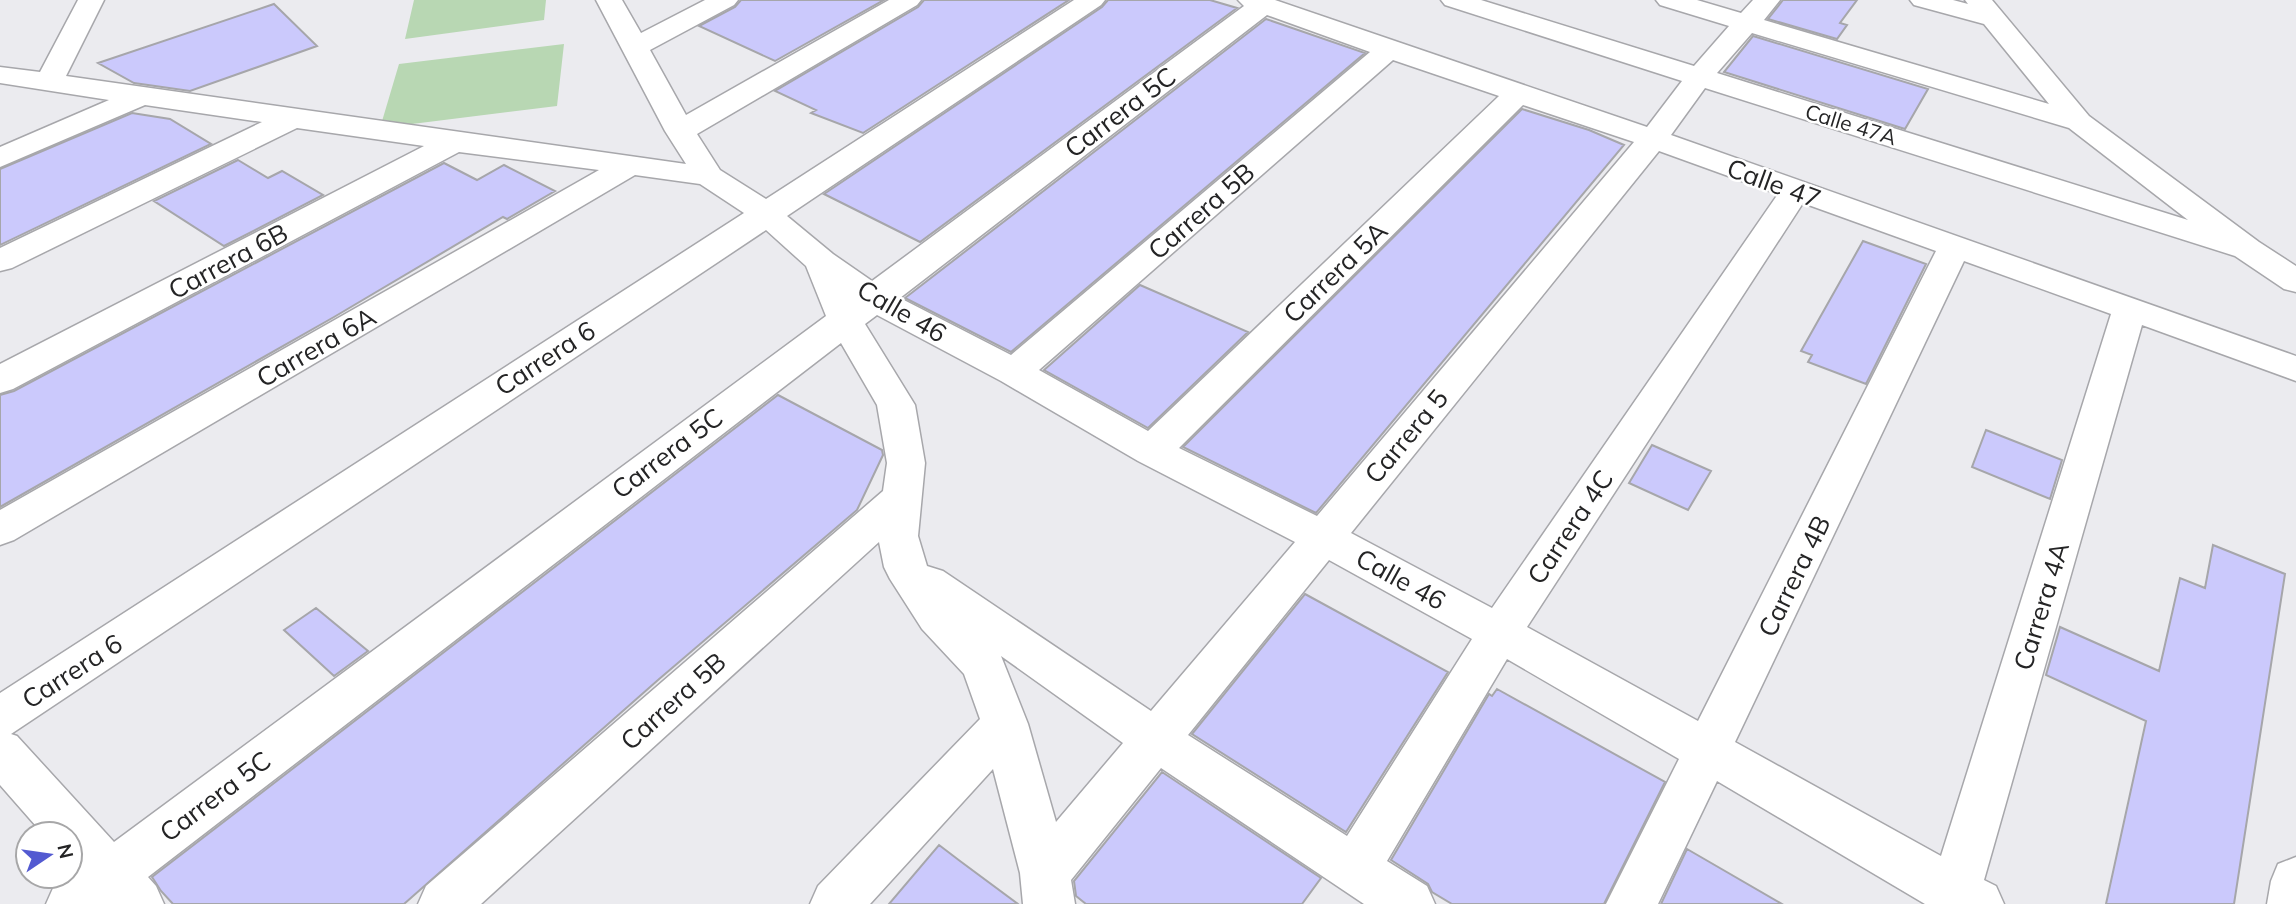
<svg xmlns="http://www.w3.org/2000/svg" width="2296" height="904" font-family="Mulish,sans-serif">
  <rect width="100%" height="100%" fill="#ebebef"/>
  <path fill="#b8d7b3" d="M414 0H546L544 20 405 39Z
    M564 44 557 106 380 128 399 64Z"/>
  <path fill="#cbc9fc" stroke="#a6a6aa" stroke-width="2" d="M741 0H884L775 61 699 26 735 7Z
    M924 0H1069L863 133 811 113 816 110 775 91 918 7Z
    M1108 0H1210L1237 8 920 242 824 194 1102 7Z
    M1783 0H1857L1840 23 1847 25 1837 39 1768 19Z
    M274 4 317 46 190 91 134 83 98 63Z
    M1266 19 1365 53 1011 352 905 298Z
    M1753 36 1928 89 1905 129 1724 72Z
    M1522 109 1589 130 1624 145 1316 513 1183 447Z
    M132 113 170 119 211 144 0 245V169Z
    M238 160 268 178 282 171 323 195 224 246 154 201Z
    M444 163 477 180 504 165 555 191 507 219 503 217 334 317 0 507V395L14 391Z
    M1863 241 1926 264 1866 384 1808 362 1812 355 1801 351Z
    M1140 285 1248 332 1148 428 1044 370Z
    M778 395 882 450 883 455 857 510 658 680 404 904H173L161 891 152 877Z
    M1986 430 2062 460 2050 499 1972 467Z
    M1652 445 1711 471 1688 510 1629 483Z
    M2213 545 2285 574 2234 904H2106L2146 721 2046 675 2060 627 2159 671 2180 578 2205 588Z
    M1305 594 1448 672 1346 832 1192 734Z
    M316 608 368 651 334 676 284 630Z
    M1497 689 1665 782 1604 904H1452L1432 892 1428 884 1391 860 1489 694 1492 696Z
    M1162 772 1321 878 1302 904H1086L1076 896 1074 881Z
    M939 845 960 861 1018 904H889Z
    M1687 849 1782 904H1661Z"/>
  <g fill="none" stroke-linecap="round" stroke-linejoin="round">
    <g stroke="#a7a7ab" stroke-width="3">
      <path id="minor" d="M78 0H104L66 76 686 164 665 131 596 0H622L641 33 705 0H738L734 5 650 50 686 115 889 0H921L917 5 697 134 720 170 766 199 1074 0H1105L1101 5 787 216 833 254 872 281 1244 6 1238 0H1275L1647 127 1682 81 1445 5 1441 0H1481L1694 66 1729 26 1660 5 1656 0H1697L1741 13 1753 0H1780L1764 20 2049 104 1984 24 1914 5 1910 0H1953L1968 4 1965 0H1992L2089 116 2259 242 2296 266V292L2284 289 2235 256 1705 88 1671 135 2296 356V381L2142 325 1984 880 1996 886 2004 904H1925L1717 781 1658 904H1606L1679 759 1507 659 1387 861 1427 886 1435 904H1364L1161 768 1071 880 1075 904H1023L1020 873 993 769 870 904H810L818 886 980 719 964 674 922 629 890 579 884 567 879 542 481 904H418L426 886 883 491 887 463 877 405 841 343 148 877 156 886 164 904H46L54 886 75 871 70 865V834H43L0 785V693L744 213 700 184 635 175 14 540 0 545V510L599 170 459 152 13 389 0 393V364L424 146 297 128 12 268 0 271V248L262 122 145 105 0 167V147L109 100 0 83V67L40 72ZM1267 15 1370 52 1011 355 900 298ZM1752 33 2069 128 2188 220 1717 73ZM1393 60 1499 96 1148 431 1039 370ZM1523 105 1634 142 1317 516 1179 448ZM1659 151 1778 194 1492 608 1351 533ZM1803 203 1936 251 1698 721 1527 627ZM766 230 806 266 826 316 114 842 17 736 11 734ZM1964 261 2111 314 1941 856 1735 742ZM877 315 1001 381 1138 461 1295 542 1151 711 943 571 927 566 918 536 925 463 915 405 865 324ZM1329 560 1472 639 1347 836 1188 735ZM1001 656 1123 743 1056 822 1028 724Z"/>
    </g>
    <g stroke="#a7a7ab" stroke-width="3">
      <path id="tertiary" d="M2296 857V904H2267L2271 881 2278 864Z"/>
    </g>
    <use href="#minor" fill="#fff" fill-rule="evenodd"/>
    <use href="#tertiary" fill="#fff" fill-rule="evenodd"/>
  </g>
  <g text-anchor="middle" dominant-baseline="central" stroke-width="5" stroke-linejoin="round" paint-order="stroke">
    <g font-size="21" fill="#242425" stroke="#fff">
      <text transform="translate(1851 124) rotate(17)">Calle 47A</text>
    </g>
    <g font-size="26" fill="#242425" stroke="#fff">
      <text transform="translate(1120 112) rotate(-37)">Carrera 5C</text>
      <text transform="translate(1774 183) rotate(20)">Calle 47</text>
      <text transform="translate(1201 211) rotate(-41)">Carrera 5B</text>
      <text transform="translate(228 261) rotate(-28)">Carrera 6B</text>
      <text transform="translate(1335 272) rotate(-44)">Carrera 5A</text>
      <text transform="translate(902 311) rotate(30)">Calle 46</text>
      <text transform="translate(316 347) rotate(-30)">Carrera 6A</text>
      <text transform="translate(545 358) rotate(-33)">Carrera 6</text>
      <text transform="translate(1406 436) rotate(-50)">Carrera 5</text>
      <text transform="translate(667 453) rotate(-37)">Carrera 5C</text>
      <text transform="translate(1570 527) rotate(-56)">Carrera 4C</text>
      <text transform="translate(1794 576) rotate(-64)">Carrera 4B</text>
      <text transform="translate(1401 579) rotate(29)">Calle 46</text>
      <text transform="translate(2041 606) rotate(-73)">Carrera 4A</text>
      <text transform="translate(72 671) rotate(-33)">Carrera 6</text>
      <text transform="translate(673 701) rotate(-42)">Carrera 5B</text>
      <text transform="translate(215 796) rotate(-37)">Carrera 5C</text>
    </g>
  </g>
  <g transform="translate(49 855) rotate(77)"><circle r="33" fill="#ffffff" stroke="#a7a7a8" stroke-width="2"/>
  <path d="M0-5L12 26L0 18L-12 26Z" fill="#535ad1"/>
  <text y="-10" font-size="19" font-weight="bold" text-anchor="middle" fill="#242425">N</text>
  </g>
</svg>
